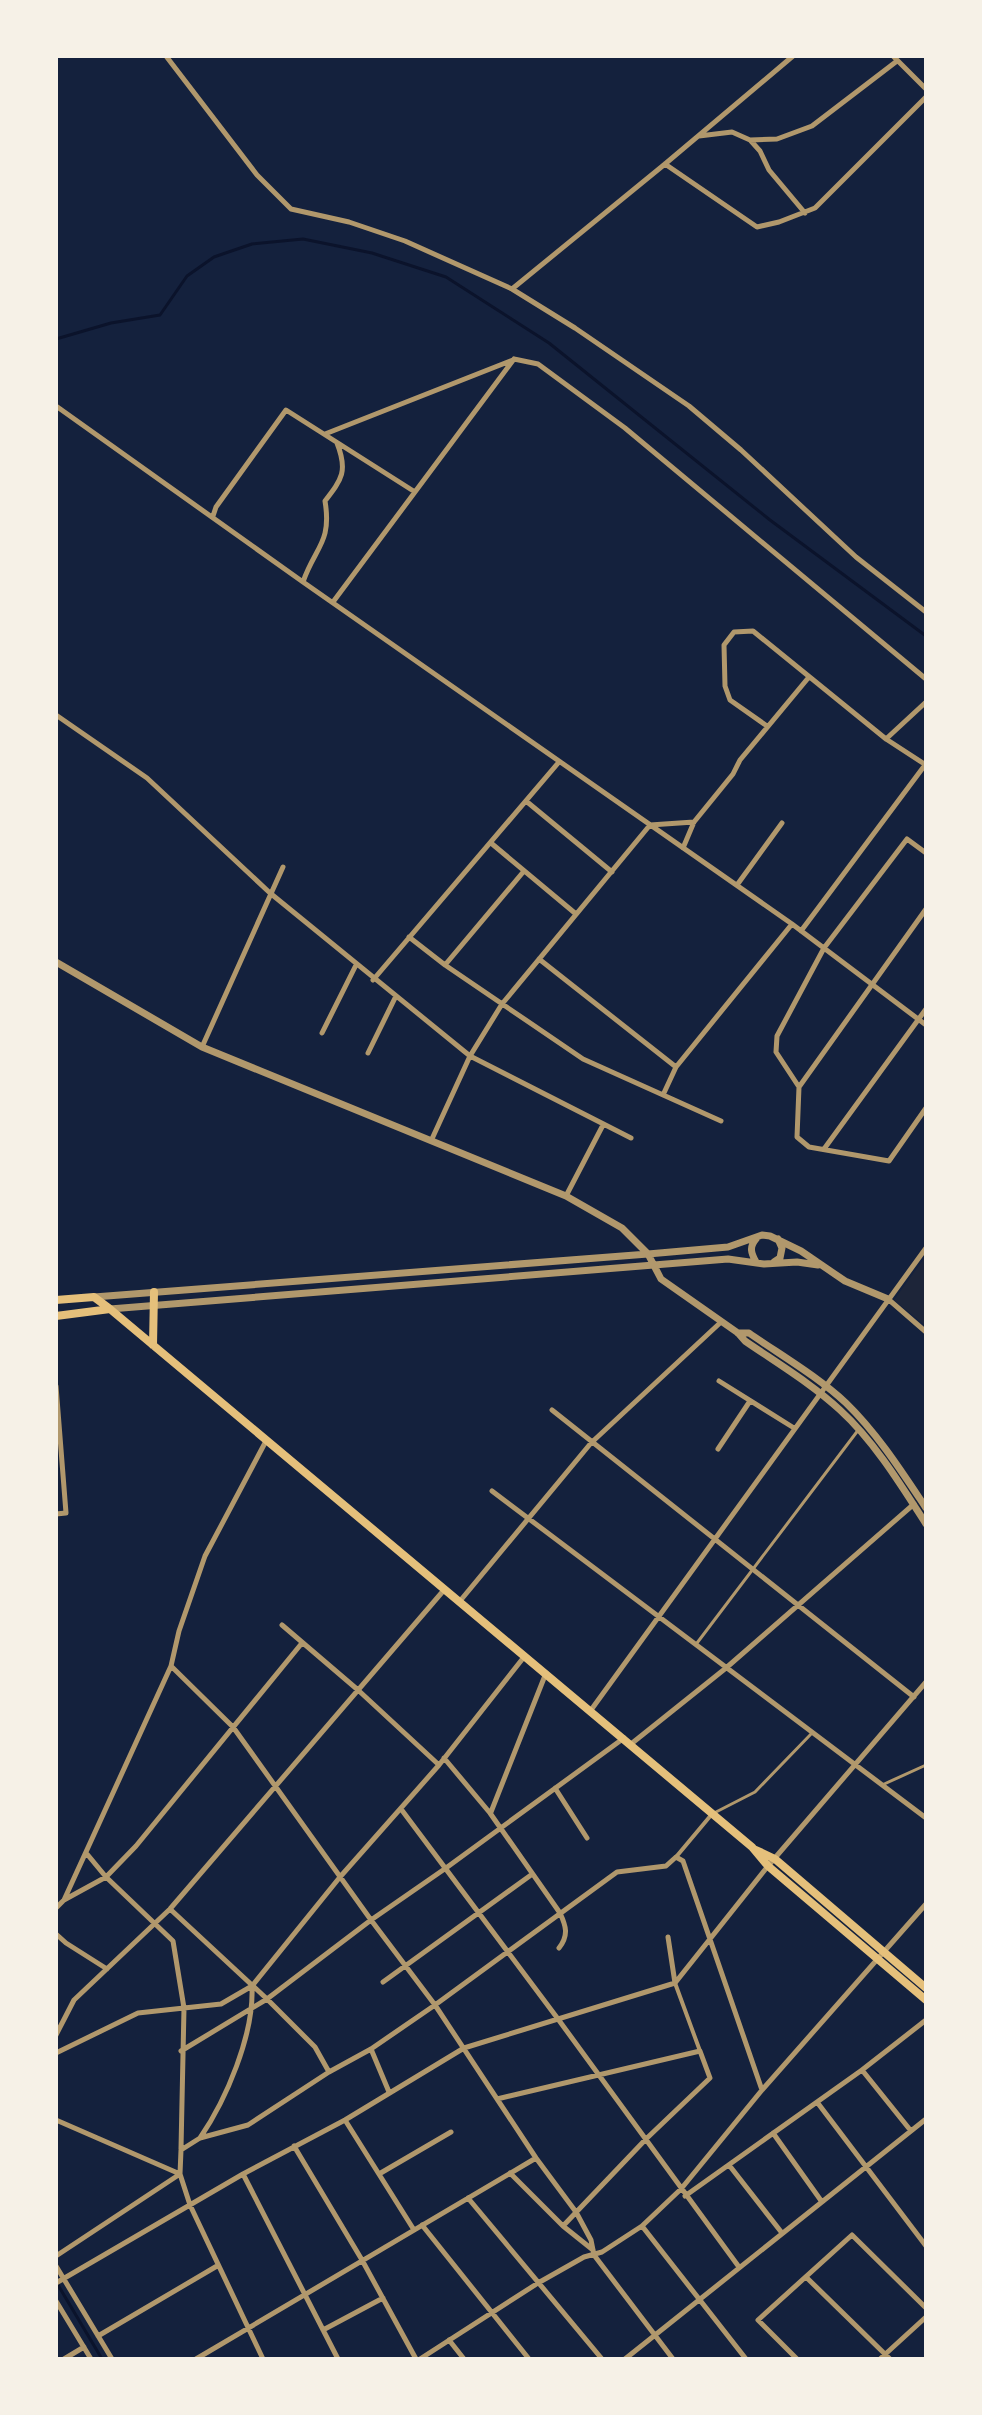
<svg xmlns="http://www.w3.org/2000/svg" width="982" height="2415" font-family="'Zilla Slab',serif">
  <rect width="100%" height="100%" fill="#14213d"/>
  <path fill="#1d2539" d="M926 1256V1326L894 1300Z"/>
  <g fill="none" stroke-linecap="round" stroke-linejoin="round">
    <path stroke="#0b132b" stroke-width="3" d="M56 339 111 323 160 315 187 276 214 257 252 244 303 239 372 253 446 277 549 343 770 520 926 636
      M58 2285 102 2359"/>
    <path stroke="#b1986c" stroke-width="3" d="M697 1643 859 1429
      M882 1785 926 1765
      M716 1812 755 1792 812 1733"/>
    <path stroke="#b1986c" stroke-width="4" d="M676 1857 712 1814
      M675 1983 700 2051"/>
    <path stroke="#b1986c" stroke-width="5" d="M166 56 257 175 291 209 349 222 405 241 512 289 575 328 689 406 741 450 856 557 926 612
      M893 56 926 89
      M699 136 732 132 750 140 777 139 812 126 897 61
      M751 141 760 151 769 170 805 213
      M665 164 757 227 779 222 815 208 926 97
      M512 289 665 164 793 56
      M514 359 538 364 625 428 926 679
      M56 406 303 582 792 924 926 1025
      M325 434 513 360
      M213 516 216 507 286 410 415 492
      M303 582C315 547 332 543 325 501 342 479 348 471 337 443
      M333 602 514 359
      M56 715 147 778 270 893 470 1056 631 1138
      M767 726 730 700 725 686 724 645 734 632 753 631 886 739 926 765
      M886 739 926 702
      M526 801 612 872
      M491 843 576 914
      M683 848 694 822 733 774 740 760 809 677
      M737 885 782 823
      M926 909 799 1087 797 1137 809 1147 889 1161 926 1108
      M801 931 925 765
      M409 937 445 965 583 1059 721 1121
      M539 959 676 1067
      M445 965 524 871
      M373 980 559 762
      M322 1033 356 965
      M202 1047 283 867
      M368 1053 395 998
      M799 1087 776 1052 777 1036 824 948 907 839 926 853
      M663 1095 676 1067 792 924
      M431 1141 470 1056 502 1004 650 825 694 822
      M824 1149 926 1009
      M566 1196 603 1125
      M888 1299 926 1332
      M719 1381 794 1428
      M56 1386 66 1513 56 1514
      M552 1410 914 1697
      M718 1449 750 1401
      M492 1491 926 1818
      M460 1601 591 1443 721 1322
      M282 1625 358 1690 439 1765
      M171 1666 233 1727 371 1920 435 2005 536 2158 576 2212 591 2240 594 2255 673 2359
      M591 1710 926 1248
      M631 1744 726 1668 914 1504
      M444 1758 490 1813 560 1913C566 1926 569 1935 559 1948
      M555 1788 587 1838
      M401 1809 558 2019 739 2267
      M491 1812 546 1673
      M87 1854 106 1877 173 1941 184 2008 181 2149
      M64 1900 171 1666 179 1631 205 1556 266 1441
      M56 1908 64 1900 106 1877 136 1846 302 1643
      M170 1909 267 1999 315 2047 329 2072
      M56 1934 66 1943 107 1969
      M668 1937 675 1983
      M383 1982 531 1875
      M56 2035 74 2000 170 1909 444 1590
      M371 2049 389 2092
      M181 2051 267 1999 371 1920 446 1868 624 1738
      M56 2053 138 2013 221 2004 252 1986 340 1877 439 1765 524 1657
      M862 2070 911 2131
      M497 2099 700 2051 710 2078 646 2139 563 2226
      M817 2102 926 2246
      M56 2120 180 2174
      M345 2120 414 2230
      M773 2133 822 2202
      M200 2138C226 2100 254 2035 252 1987
      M294 2146 362 2260 416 2359
      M729 2165 782 2233
      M510 2173 563 2226 593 2250
      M243 2174 338 2359
      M379 2174 451 2132
      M685 2196 862 2070 926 2020
      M468 2198 602 2359
      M422 2225 529 2359
      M642 2226 746 2359
      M56 2256 180 2174
      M56 2266 112 2359
      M806 2277 890 2359
      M56 2283 243 2174 345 2120 464 2048 675 1983 768 1866 926 1682
      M56 2301 91 2359
      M323 2330 383 2298
      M98 2336 217 2266
      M449 2340 464 2359
      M64 2359 84 2347
      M196 2359 536 2158
      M263 2359 190 2205 180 2174 181 2150 200 2138 248 2125 329 2072 371 2049 435 2005 617 1872 666 1866 676 1857 683 1861 762 2090
      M420 2359 538 2283 584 2257 602 2252 642 2226 681 2189 762 2090 926 1904
      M625 2359 926 2119
      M797 2359 758 2320 852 2235 926 2308
      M880 2359 926 2317"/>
    <path stroke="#b1986c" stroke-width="7" d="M56 962 202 1047 566 1196 622 1228 648 1254 661 1279 738 1333 745 1341C777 1363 812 1384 840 1410 874 1441 901 1485 926 1524
      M756 1239C749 1247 751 1253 756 1262
      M774 1262 780 1258 782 1248 778 1239
      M94 1297 648 1254 728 1247 762 1235 770 1236 801 1251 845 1281 888 1299
      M110 1309 728 1259 764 1264 797 1262 818 1265
      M738 1333H749C782 1356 817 1376 846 1403 877 1433 902 1472 926 1508"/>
    <path stroke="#e5c07b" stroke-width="8" d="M56 1300 94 1297 110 1309 752 1847 768 1866 926 2000
      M56 1316 110 1309
      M153 1345 154 1292
      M756 1850 775 1859 926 1988"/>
  </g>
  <rect width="982" height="2415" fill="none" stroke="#f6f1e7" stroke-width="116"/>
</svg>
